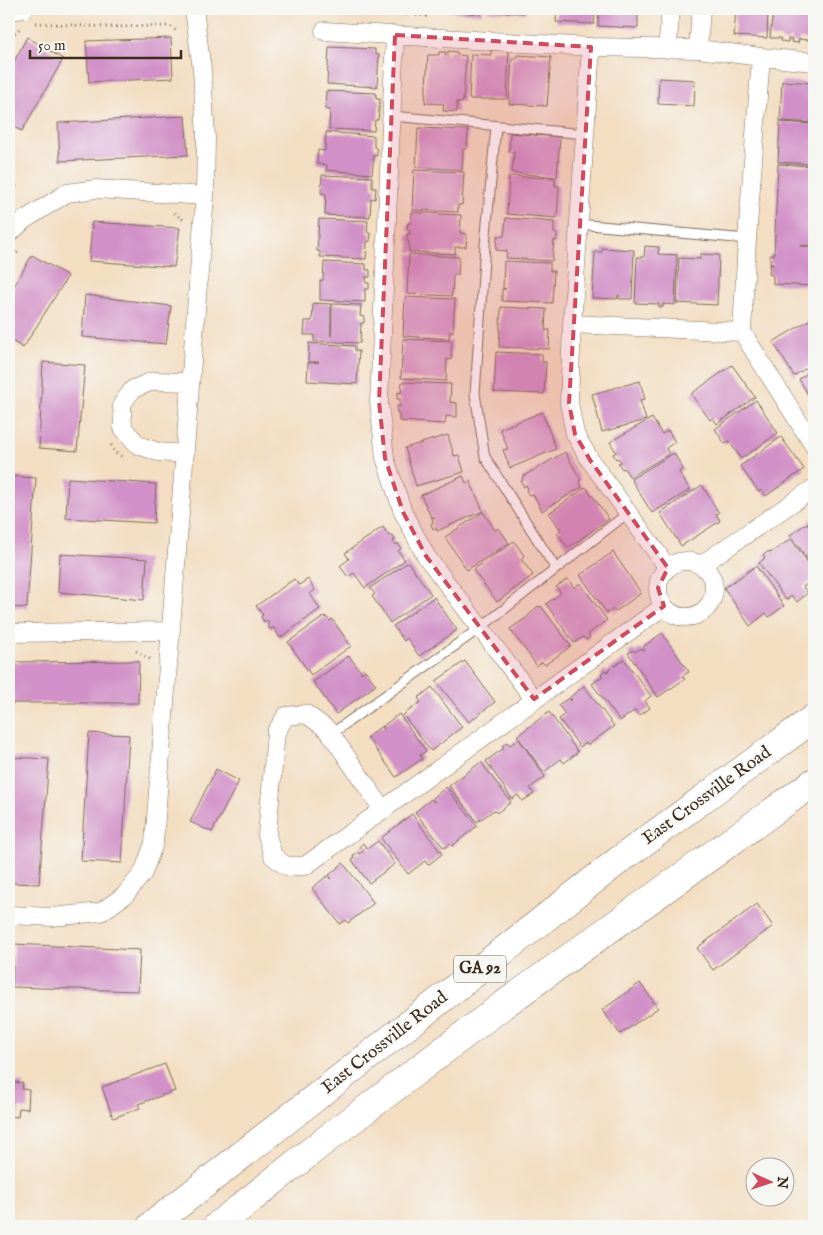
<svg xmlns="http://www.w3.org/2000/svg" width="823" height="1235" font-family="'IM FELL English',serif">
  <rect width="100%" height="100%" fill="#f6f6f2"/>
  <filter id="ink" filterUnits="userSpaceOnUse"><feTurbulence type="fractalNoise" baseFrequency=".02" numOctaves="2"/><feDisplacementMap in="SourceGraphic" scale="10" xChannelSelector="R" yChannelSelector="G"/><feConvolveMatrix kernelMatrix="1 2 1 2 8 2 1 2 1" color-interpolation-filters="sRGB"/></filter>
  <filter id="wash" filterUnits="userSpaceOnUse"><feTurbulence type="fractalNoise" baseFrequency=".0096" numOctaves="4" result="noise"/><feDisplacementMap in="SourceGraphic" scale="20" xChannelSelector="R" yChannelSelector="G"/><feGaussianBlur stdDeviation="1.12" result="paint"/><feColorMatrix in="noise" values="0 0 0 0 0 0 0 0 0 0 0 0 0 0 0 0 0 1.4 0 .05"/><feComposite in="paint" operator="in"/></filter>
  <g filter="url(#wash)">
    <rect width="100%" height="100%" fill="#f3dec2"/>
    <g id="blocks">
      <path fill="#d190c7" d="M444 9H482V14L444 11Z
        M487 9H525V13L487 11Z
        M557 9H595L594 24 556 22Z
        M599 9H638V28L598 26Z
        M736 9H768L767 38 734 36Z
        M773 9H812L810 40 799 39 798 43 791 42 792 39H788V42L781 41V38H770Z
        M27 37 63 59 22 131 9 125V71Z
        M171 38 173 78 89 82 86 41Z
        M329 47 375 49V54L379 55 377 87 327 84Z
        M491 50 509 51 507 99H469L471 54 491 55Z
        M448 51 457 52V55L466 56 463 102H457V112L443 111 444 104 425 103 428 55H439V52H446L445 55H448Z
        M517 55 551 57 547 106 509 104 512 58H517Z
        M659 78 695 80 694 106 658 104Z
        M782 81 814 83V123L780 121Z
        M326 91 376 93V99H380L378 120H375L374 131 329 129 330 110 325 109Z
        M185 116 188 155 60 161 58 123Z
        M780 122 814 124V164L778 162Z
        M418 128 468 130 467 149H463L462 170 416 167Z
        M326 132 374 136V147L377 149V156L374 155 372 174 326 170 327 165 317 164 318 150 325 151Z
        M510 133 560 137 557 177 512 173 514 152H509Z
        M778 164 814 166V245L800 246H814V286L773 284V277L772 275 769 274 770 265H773V264H770V255H774Z
        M414 170 464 172 462 205H458V212L412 210Z
        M322 175 372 177V188H376L375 199 371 198 370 217 325 215 326 194 321 193Z
        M9 176 17 186 9 194Z
        M509 176 555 178V186H559L557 218 507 214Z
        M412 212 461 215 460 233 467 234 466 247H455V254L409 252V241H407V234H410V230H407L408 223H411Z
        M506 218 554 222V233L557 234V241L554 240 552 261 506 258 507 251 496 250 497 236H504Z
        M319 219 368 221 367 232 371 234 370 241 367 242 366 259 320 257V251H317Z
        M92 222 180 228 174 267 89 261Z
        M645 246 659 247 658 254 677 255 675 305 663 304V307H659V304L635 303 637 257H644Z
        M602 248 634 250 632 299H619V295H618L617 299 592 298 595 252H602Z
        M409 254 459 257 458 275H453L452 296 407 294Z
        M700 254 719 255 717 305 677 303 679 258 700 259Z
        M32 255 68 276 23 348 9 339V295Z
        M504 261 550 263V271H554L552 303 502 301V289H506L503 288Z
        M324 262 366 264V270H370V277H366V283H369V289H365V302L320 300V281L323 280Z
        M85 295 171 306 166 344 82 337Z
        M405 297 455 299 453 332 450 331 449 339 403 336Z
        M313 303 331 304V336L332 304 361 305 360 316 364 317V323H361L360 343 314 341V335H304L305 321H312Z
        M501 307 546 309 545 330H550L549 349 499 347Z
        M811 319 814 324V363L794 376 773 342Z
        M403 339 452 341 451 360 447 359 446 381 401 378Z
        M309 343 355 346V351H359L357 384 307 381 308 363 319 362H308Z
        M496 352 542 354V362H546L544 394 494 392Z
        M43 362 85 365 77 451 39 448Z
        M732 365 755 397 717 424 713 418 710 420 691 394Z
        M814 369V398L811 400 799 379Z
        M640 381 645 399 640 400 646 420 602 432 592 394Z
        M402 382 451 384 450 402 457 403V417L446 416 445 424 399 421V413H397V406L400 407V399H397L398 392 401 393Z
        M756 400 778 433 741 459 729 441 725 444 715 429Z
        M542 412 556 449 510 468 503 450 508 449 500 429Z
        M652 418 662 434 668 430 675 442 666 448 669 454 630 477 624 468 622 469 618 463 621 462 618 458 616 459 613 454 616 452 610 442Z
        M448 435 454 456 459 455 464 472 416 486 405 448Z
        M781 437 804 469 766 496 761 490 759 492 740 466Z
        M565 452 581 480 579 481 582 487 542 511 533 494 529 495 526 490 528 489 526 485 524 487 521 481 523 480 522 477Z
        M674 453 683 469 679 472 690 490 652 513 631 479Z
        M9 476 36 478 27 608 9 607Z
        M463 476 466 483 470 481 483 511 437 531 436 528 433 529 431 524 433 522 432 518 435 517H431L421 495Z
        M68 478 156 484 154 523 66 518Z
        M702 485 719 513 716 514 720 521 681 546 660 513Z
        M586 487 609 519 568 548 557 533 561 530 549 513Z
        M483 512 495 530 499 528 509 543 467 570 445 537Z
        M814 517V568L790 535 807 523 809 526 810 525 808 522Z
        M383 527 389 536 391 534 395 540 393 541 396 545 398 543 401 549 398 551 405 560 365 588 354 573 348 577 340 566 349 559 345 553Z
        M791 539 814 571V579L803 587 808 593 797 602 792 596 786 600 759 563 765 558 763 555 769 551 770 553Z
        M514 541 524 556 521 559 533 575 497 602 473 570Z
        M613 552 641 593 615 612 613 609 607 613 580 575Z
        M60 554 147 559 144 600 58 592Z
        M408 562 431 594 390 623 372 596 375 594 370 588Z
        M756 566 784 606 769 617 766 613 750 626 724 588Z
        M294 579 299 585 308 579 315 590 310 594 320 609 280 638 274 628 270 629 267 624 269 623 267 620 264 622 261 616 263 615 256 606Z
        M568 579 574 588 580 583 607 620 588 634 590 637 586 640 583 637 574 643 546 604 561 593 556 587Z
        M434 597 457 630 419 656 407 638 404 641 393 626Z
        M538 606 539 607 541 606 571 646 545 665 542 662 537 666 510 629 526 618Z
        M325 616 330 621 332 619 351 646 311 675 288 642Z
        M662 633 689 672 682 676 685 679 658 697 628 653 633 650 635 652 641 648 643 651 645 650 643 647Z
        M349 656 362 673 365 670 376 685 336 714 313 682Z
        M624 659 651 696 645 701 650 708 639 716 635 710 620 721 592 684 602 677 601 673 605 670 607 672 614 665 615 666Z
        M139 661 138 703H10L9 662Z
        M465 661 495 702 469 722 436 681Z
        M584 686 614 726 588 745 586 743 580 747 559 719 565 714 558 705 569 698 571 701 572 700 570 697Z
        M432 687 462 727 431 751 403 715 421 702 418 698Z
        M549 712 578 752 564 763 561 759 544 772 517 736Z
        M399 714 426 751 420 755 422 759 396 777 367 737 382 726 384 729 383 726Z
        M89 733 129 735 122 863 81 861Z
        M519 739 545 777 530 788 534 794 522 801 518 795 512 799 486 761 504 748 502 746 507 742 510 745Z
        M9 757 49 759 39 884 9 883Z
        M481 762 511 802 497 813 494 810 477 822 449 786Z
        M216 769 239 781 212 832 190 822Z
        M446 787 477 826 452 846 450 844 444 848 415 812 431 799 434 802 435 801 433 798Z
        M412 814 442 854 428 865 425 861 408 874 381 838Z
        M378 841 395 864 369 883 352 860 354 858 353 856 358 852 359 854 364 851 360 846 363 843 367 849Z
        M343 863 374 903 348 923 346 920 340 924 312 888 327 876 330 879 331 878 329 875Z
        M757 904 773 926 713 970 697 948Z
        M14 944 140 950 138 991 12 987Z
        M640 983 658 1008 620 1034 602 1010Z
        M165 1064 175 1091 138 1104 140 1108 113 1118 102 1087Z
        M9 1082 23 1083 22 1089 29 1090 28 1109 19 1108 18 1117 9 1116Z"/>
    </g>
  </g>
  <g filter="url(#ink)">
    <use href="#blocks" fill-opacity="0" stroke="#7b6957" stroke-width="1"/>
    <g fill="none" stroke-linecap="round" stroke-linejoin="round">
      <g stroke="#7b6957" stroke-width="11">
        <path id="service" d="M392 116 585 134
          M496 126 485 245 475 394 485 457 556 569
          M578 224 747 239
          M331 734 480 628 628 513"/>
      </g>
      <g stroke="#7b6957" stroke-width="19">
        <path id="minor" d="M9 11 24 9
          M324 31 591 47 698 49 761 57 814 62
          M395 35 379 402 385 458 403 512 426 556 534 699
          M591 47 572 324 569 403 575 434 590 460 668 568
          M667 49 671 9
          M698 49 701 9
          M761 57 747 239 742 332 814 446
          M9 234 24 220 67 193 96 189 205 196
          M572 324 742 332
          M185 454 158 452 138 445 123 428 122 404 133 389 153 381 190 382
          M658 589a28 28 0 1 1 56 0a28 28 0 1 1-56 0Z
          M701 565 814 488
          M9 633 171 631
          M383 810 331 734 327 729 306 714 286 716 276 732 267 835 273 856 286 866H305L664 606
          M9 915 52 917 101 912 125 895 143 873 154 843 205 196 206 138 202 70 194 9"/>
      </g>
      <g stroke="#7b6957" stroke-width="29">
        <path id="primary" d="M151 1226 618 861 814 718
          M217 1226 319 1145 502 1006 814 782"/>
      </g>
      <path stroke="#7b6957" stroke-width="3" stroke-dasharray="1 4" stroke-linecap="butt" d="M331 10 428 16
        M36 23 105 27 170 26 178 32
        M9 47 14 34 19 29
        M174 213 185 221
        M9 259 18 252
        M111 445 115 453 122 456
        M136 651 150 659"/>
      <use href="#service" stroke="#fff" stroke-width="9"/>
      <use href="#minor" stroke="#fff" stroke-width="18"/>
      <use href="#primary" stroke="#fff" stroke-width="28"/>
    </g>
  </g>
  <path fill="#d1495b" fill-opacity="0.2" stroke="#d1495b" stroke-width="4" stroke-dasharray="10 6" stroke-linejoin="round" d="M395 35 591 47 569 403 575 434 590 460 668 568 658 588 664 606 534 699 426 556 403 512 385 458 379 402Z"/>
  <g text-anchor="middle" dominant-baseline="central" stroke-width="4" stroke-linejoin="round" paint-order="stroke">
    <rect fill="#f6f6f2" stroke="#73675e" stroke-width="1" x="454" y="955.5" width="52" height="27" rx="4"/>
    <g font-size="16" font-weight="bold" fill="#3b2a1e">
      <text x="480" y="969">GA 92</text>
    </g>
    <g font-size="18" fill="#3b2a1e" stroke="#f6f6f2">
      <text transform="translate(707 796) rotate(-36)">East Crossville Road</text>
      <text transform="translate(385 1043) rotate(-38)">East Crossville Road</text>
    </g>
  </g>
  <rect width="823" height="1235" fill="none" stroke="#f6f6f2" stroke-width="30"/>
  <g transform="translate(770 1182) rotate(93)"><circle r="24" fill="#f6f6f2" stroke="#aba49d"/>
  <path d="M0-4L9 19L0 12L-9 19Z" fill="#d1495b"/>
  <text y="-8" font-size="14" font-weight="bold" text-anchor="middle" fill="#3b2a1e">N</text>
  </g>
  <path d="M30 50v8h151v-8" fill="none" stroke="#3b2a1e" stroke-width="2.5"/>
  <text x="38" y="50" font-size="15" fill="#3b2a1e" stroke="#f6f6f2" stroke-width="4" paint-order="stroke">50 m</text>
</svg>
